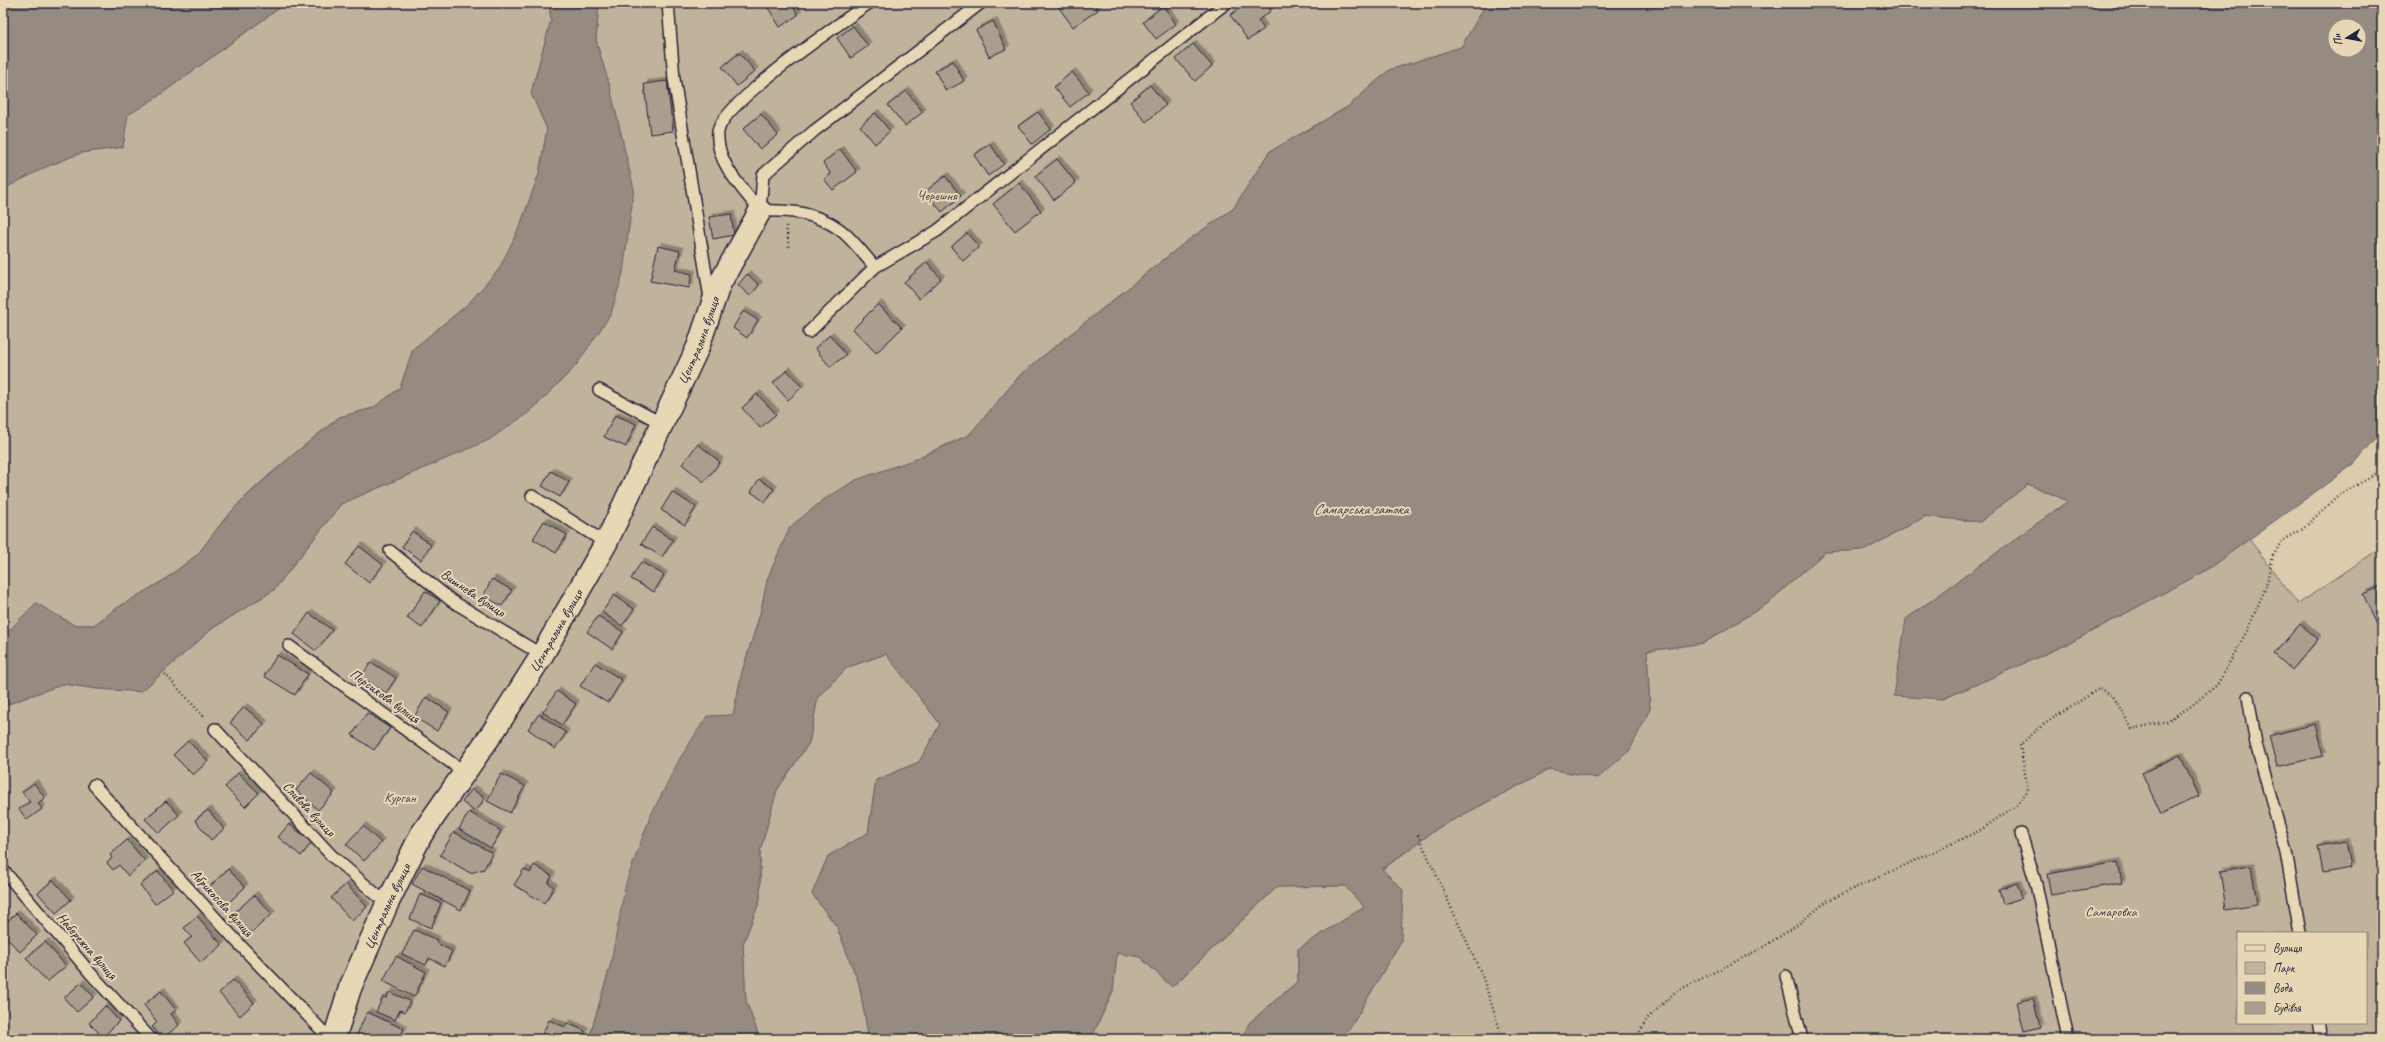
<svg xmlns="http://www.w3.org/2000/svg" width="2385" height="1042" font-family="Caveat,sans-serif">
  <defs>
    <filter id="shadow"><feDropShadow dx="3.5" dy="-3.5" stdDeviation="0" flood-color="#0004"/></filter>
  </defs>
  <rect width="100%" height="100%" fill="#dcccad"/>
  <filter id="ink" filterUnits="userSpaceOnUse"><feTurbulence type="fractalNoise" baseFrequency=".025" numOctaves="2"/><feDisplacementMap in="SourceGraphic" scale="8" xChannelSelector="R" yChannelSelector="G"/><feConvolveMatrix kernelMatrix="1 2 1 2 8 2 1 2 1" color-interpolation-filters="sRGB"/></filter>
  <g filter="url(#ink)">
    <path fill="#c0b39c" stroke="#716a6c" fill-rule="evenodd" d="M286 3H549L551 20 531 93 547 129 539 174 520 226 500 269 467 305 413 349 400 388 373 408 339 417 270 474 242 500 223 521 198 554 164 580 117 608 94 625H74L36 603 3 637V189L48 166 81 153 123 147 127 115 157 97Z
      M599 3H1487L1461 47 1389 70 1349 106 1269 152 1233 209 1187 241 1022 373 969 435 921 456 768 577 760 614 742 672 733 716 610 967 589 1039H3V706L63 684 98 689 141 691 213 628 274 590 341 504 452 456 623 141 596 40Z
      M2028 484 2068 501 1906 619 1943 699 2068 644 2205 571 2249 539 2298 604 2382 547V1039H1338L1349 1030 1401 941 1382 870 1438 828 1550 769 1598 778 1650 709 1647 651 1704 643 1768 603 1825 552 1865 550 1926 516 1980 522ZM2238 933H2366V1023H2238Z
      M886 654 940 724 919 762 876 780 868 833 828 856 812 894 837 927 859 984 869 1039H760L746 1001 743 944 760 900V851L777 790 809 743 818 697 848 667Z
      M1345 886 1364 907 1298 949V981L1249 1023 1243 1039H1091L1113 991 1117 953 1140 957 1172 987 1277 887Z"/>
    <path fill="#958b81" stroke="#676165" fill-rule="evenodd" d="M3 3H286L157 97 128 115 123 147 81 153 48 166 3 189Z
      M549 3H599L596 40 610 87 634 189 623 273 611 314 575 367 532 410 489 440 341 504 274 590 213 628 141 692 98 689 63 684 3 706V637L36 603 74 625H94L117 608 164 580 198 554 223 521 242 500 295 453 340 417 373 408 400 388 413 349 467 305 499 269 520 226 539 174 547 129 531 93 551 20Z
      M1487 3H2382V431L2354 464 2205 571 2068 644 1943 699 1894 696 1906 619 2068 501 2028 484 1980 522 1926 516 1865 550 1825 552 1768 603 1704 643 1647 651 1650 709 1630 750 1598 778 1550 769 1438 828 1382 869 1403 890 1401 941 1349 1030 1338 1039H1243L1249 1023 1298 981V949L1364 907 1345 886 1277 887 1172 987 1140 957 1117 953 1113 991 1091 1039H869L859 984 837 927 812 894 828 856 868 833 876 780 919 762 940 724 886 654 848 667 818 697 809 743 777 790 760 851V900L743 944 746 1001 760 1039H589L610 967 626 883 650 817 679 760 707 716 733 715 742 672 760 614 768 577 790 527 823 500 856 480 921 457 969 435 1022 373 1187 241 1233 209 1269 152 1349 106 1389 70 1461 47ZM2335 26H2359V50H2335Z"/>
    <path fill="#aa9f8f" stroke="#22223b" filter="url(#shadow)" d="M765 3H791L798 15 780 27Z
      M1061 3H1093L1098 10 1073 27 1057 5Z
      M1195 3H1203L1198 7Z
      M1256 3H1266L1271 11 1258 20 1264 29 1248 40 1230 15 1247 4 1249 8Z
      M1163 6 1176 24 1156 39 1143 22Z
      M993 21 1006 49 989 57 976 30Z
      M853 26 868 46 851 58 837 38Z
      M1193 44 1212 66 1195 81 1176 59Z
      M739 53 755 71 737 86 722 67Z
      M953 61 964 81 946 91 935 71Z
      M1072 72 1089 92 1070 107 1054 87Z
      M667 81 673 131 650 134 644 84Z
      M1150 85 1166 105 1146 122 1130 102Z
      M906 91 923 112 905 126 888 105Z
      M1038 112 1051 129 1032 144 1018 126Z
      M875 113 890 131 875 144 860 126Z
      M761 114 778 135 760 149 743 129Z
      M990 144 1004 164 988 176 974 155Z
      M840 149 857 172 833 190 824 179 831 174 823 163Z
      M1057 159 1076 183 1054 200 1035 176Z
      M945 176 961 196 942 212 925 192Z
      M1019 183 1041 211 1015 231 993 204Z
      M731 214 734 235 713 239 709 217Z
      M967 233 979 247 963 261 951 247Z
      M658 246 680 251 675 270 692 274 689 288 650 281Z
      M927 262 941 279 919 299 904 282Z
      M747 274 759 285 750 296 738 285Z
      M878 304 902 328 876 353 853 329Z
      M743 311 758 320 747 338 733 328Z
      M830 335 846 355 830 367 815 348Z
      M787 370 802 387 788 400 773 383Z
      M757 394 776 414 760 428 742 408Z
      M615 415 636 424 626 447 604 437Z
      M698 444 720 462 704 482 682 464Z
      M551 471 569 482 560 497 542 486Z
      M759 479 774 489 765 502 751 492Z
      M672 492 696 507 685 525 661 510Z
      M544 521 567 535 556 553 533 539Z
      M652 527 673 540 662 557 641 544Z
      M412 531 431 545 421 560 402 547Z
      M359 546 383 565 369 583 345 564Z
      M641 562 664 575 654 592 631 579Z
      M492 579 512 590 502 606 483 596Z
      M2382 586V625L2378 627 2363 594Z
      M425 591 440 601 422 628 407 618Z
      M614 595 634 609 622 626 602 612Z
      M309 613 332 630 316 651 294 634Z
      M598 616 623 632 612 649 587 632Z
      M2300 624 2318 639 2292 670 2274 654Z
      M277 655 308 674 295 695 264 676Z
      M371 662 396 678 386 693 361 677Z
      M595 663 622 680 608 703 580 686Z
      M557 691 576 704 562 725 543 712Z
      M426 697 449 712 437 731 414 717Z
      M244 707 264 724 250 740 230 723Z
      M367 713 390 728 374 750 352 735Z
      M539 714 566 733 555 749 528 729Z
      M2315 724 2323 756 2277 767 2269 736Z
      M188 741 208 761 193 775 173 755Z
      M2180 755 2199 796 2161 814 2142 773Z
      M238 773 259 793 245 807 225 787Z
      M311 773 334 793 318 810 296 790Z
      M501 774 525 786 510 813 487 801Z
      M34 783 45 798 38 803 42 809 27 820 19 809 30 802 22 792Z
      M472 789 485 798 475 812 462 802Z
      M166 801 179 815 159 833 145 819Z
      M208 810 224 829 211 840 195 820Z
      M469 812 501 831 491 848 459 829Z
      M289 824 312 842 301 856 278 837Z
      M363 826 381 843 364 861 346 844Z
      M454 832 492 853 484 869 470 873 440 855Z
      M127 840 145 861 128 876 119 865 113 870 107 863 112 858 110 855Z
      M2346 841 2351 868 2323 873 2318 846Z
      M2118 862 2122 883 2051 895 2047 874Z
      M534 865 552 876 548 883 554 887 544 903 514 885 524 869 530 873Z
      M422 866 470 891 461 910 412 884Z
      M2251 866 2257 904 2226 909 2220 871Z
      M228 869 245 887 225 906 208 888Z
      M158 871 173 890 155 904 140 885Z
      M53 880 71 900 56 913 38 893Z
      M2017 883 2022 898 2003 904 1999 889Z
      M346 884 367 907 352 921 331 898Z
      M420 894 441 903 431 928 410 919Z
      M254 895 272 914 251 933 233 914Z
      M16 913 37 935 20 952 3 934V926Z
      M197 916 222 945 201 963 184 943 192 937 184 928Z
      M414 930 437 940 436 943 452 951 445 966 429 958 426 965 402 954Z
      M45 942 66 966 47 982 26 958Z
      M396 956 426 972 414 997 383 981Z
      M233 980 254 1003 240 1016 219 993Z
      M81 983 94 997 77 1012 64 998Z
      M161 991 176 1010 171 1014 179 1025 162 1039 152 1027 157 1022 144 1005Z
      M389 992 410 1001 405 1012 400 1010 395 1020 376 1012 383 997 387 998Z
      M2033 998 2040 1027 2024 1031 2017 1002Z
      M105 1006 119 1021 103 1037 89 1023Z
      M367 1012 404 1029 399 1039H355Z
      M549 1020 565 1027 567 1023 585 1031 582 1039H540Z"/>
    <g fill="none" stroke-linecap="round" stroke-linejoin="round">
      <g stroke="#22223b" stroke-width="14">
        <path id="service" d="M668 3 674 79 710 298
          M760 211 763 175 814 131 981 3
          M760 211C743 189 715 162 718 132 721 104 842 22 869 3
          M760 211C788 210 815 212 839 229 852 238 864 255 875 267
          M809 332 875 267 937 231 1226 3
          M599 390 661 423
          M532 496 606 543
          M390 551 452 601 542 655
          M289 646 464 772
          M2248 697 2256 744 2286 852 2300 933
          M215 729 331 855 387 904
          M94 785 241 946 330 1039
          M2021 834 2036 884 2068 1039
          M3 870 92 975 151 1039
          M1786 976 1802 1039
          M2318 1023 2321 1039"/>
      </g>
      <g stroke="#22223b" stroke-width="25">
        <g id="minor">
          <path id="s1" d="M334 1039 350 988 387 904 421 835 495 729 542 655 606 543 698 347 719 285 760 211"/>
        </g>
      </g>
      <path stroke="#22223b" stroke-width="2.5" stroke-dasharray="1 3" stroke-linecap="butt" d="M786 226 789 247
        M165 674 205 718
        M1418 835 1482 975 1503 1039
        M1636 1039 1647 1019 1675 992 1760 949 1796 926 1827 901 1979 831 2017 805 2028 790 2020 745 2043 725 2100 688 2113 696 2132 729 2167 721 2190 707 2217 685 2247 631 2265 589 2273 556 2282 541 2303 529 2337 496 2382 471"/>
      <use href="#service" stroke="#e8d7b4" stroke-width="11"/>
      <use href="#minor" stroke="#e8d7b4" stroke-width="22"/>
    </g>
  </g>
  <g text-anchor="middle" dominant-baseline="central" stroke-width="4" stroke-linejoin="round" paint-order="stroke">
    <g font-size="14" fill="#423f4e" stroke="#e8d7b4">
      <text x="937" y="195">Черешня</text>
      <text x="400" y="797">Курган</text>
      <text x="2111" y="911">Самаровка</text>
    </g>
    <g font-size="14" fill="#22223b" stroke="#e8d7b4">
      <text stroke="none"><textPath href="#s1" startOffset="791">Центральна вулиця</textPath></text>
      <text transform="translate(473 593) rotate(34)">Вишнева вулиця</text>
      <text stroke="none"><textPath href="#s1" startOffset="467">Центральна вулиця</textPath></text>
      <text transform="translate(385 696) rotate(36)">Персикова вулиця</text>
      <text transform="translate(309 809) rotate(47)">Сливова вулиця</text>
      <text transform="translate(222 903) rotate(48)">Абрикосова вулиця</text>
      <text stroke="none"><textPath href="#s1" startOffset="143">Центральна вулиця</textPath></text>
      <text transform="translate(87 946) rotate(49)">Набережна вулиця</text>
    </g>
    <g font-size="15" font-style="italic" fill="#444250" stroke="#e8d7b4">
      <text x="1361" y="509">Самарська затока</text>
    </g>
  </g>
  <rect width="2385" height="1042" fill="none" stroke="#e8d7b4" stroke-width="16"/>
  <rect x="8" y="8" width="2369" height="1026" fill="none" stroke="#22223b" stroke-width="1.5" filter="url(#ink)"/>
  <rect x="2237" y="932" width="130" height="92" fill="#e8d7b4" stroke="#998f84"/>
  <rect x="2245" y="945" width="20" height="6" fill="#e8d7b4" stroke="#998f84"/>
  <text x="2273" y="952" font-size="12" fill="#22223b">Вулиця</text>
  <rect x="2245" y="962" width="20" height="12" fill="#c0b39c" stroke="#998f84"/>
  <text x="2273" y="972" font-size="12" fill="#22223b">Парк</text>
  <rect x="2245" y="982" width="20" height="12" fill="#958b81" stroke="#998f84"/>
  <text x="2273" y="992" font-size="12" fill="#22223b">Вода</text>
  <rect x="2245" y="1002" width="20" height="12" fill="#aa9f8f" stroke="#998f84"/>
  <text x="2273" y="1012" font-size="12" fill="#22223b">Будівля</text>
  <g transform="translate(2347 38) rotate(259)"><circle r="19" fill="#e8d7b4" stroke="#998f84"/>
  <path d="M0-3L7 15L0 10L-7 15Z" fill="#22223b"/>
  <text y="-6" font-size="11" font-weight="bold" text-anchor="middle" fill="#22223b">Пн</text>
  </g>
</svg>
